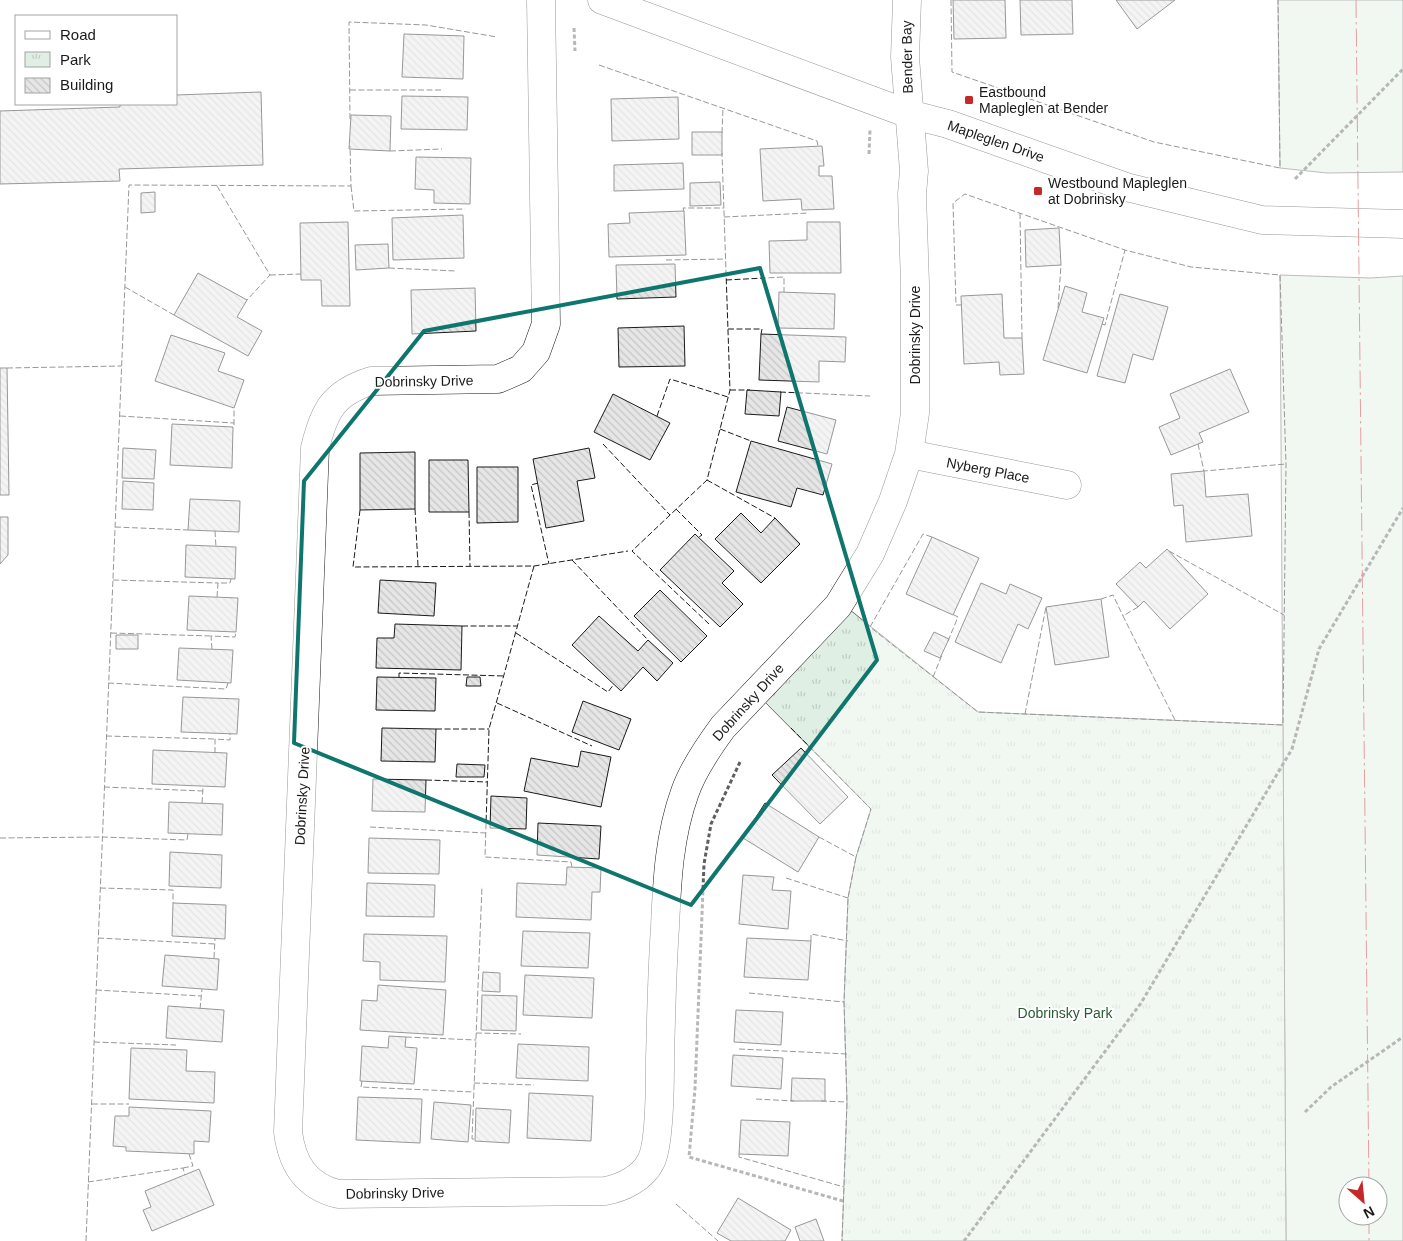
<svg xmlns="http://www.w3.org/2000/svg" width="1403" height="1241" font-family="Helvetica,sans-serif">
  <defs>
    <pattern id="park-tufts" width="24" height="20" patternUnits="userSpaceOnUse" patternTransform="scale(1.25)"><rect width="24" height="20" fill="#e0efe3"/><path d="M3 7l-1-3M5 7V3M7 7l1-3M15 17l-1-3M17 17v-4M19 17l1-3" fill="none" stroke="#c0ccc2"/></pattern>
    <pattern id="building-back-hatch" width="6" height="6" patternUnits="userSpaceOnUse" patternTransform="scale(1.25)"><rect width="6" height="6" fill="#e6e6e6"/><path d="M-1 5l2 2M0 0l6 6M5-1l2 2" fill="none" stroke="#c5c5c5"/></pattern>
  </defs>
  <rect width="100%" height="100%" fill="#fff"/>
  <path fill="#e0efe3" stroke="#6a6a6a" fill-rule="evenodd" d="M1278 0H1403V172L1327 173 1280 168Z
    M1280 275 1370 278 1403 276V1241H1286ZM1348 1186H1378V1216H1348Z"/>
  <path fill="url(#park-tufts)" stroke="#6a6a6a" d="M840 602 978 712 1283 725 1286 1241H842L847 1102 844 1002 848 898 856 857 871 809 755 692Z"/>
  <path fill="url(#building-back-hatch)" stroke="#1a1a1a" d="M953 0H1005L1006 38 954 39Z
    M1020 0H1072L1073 34 1021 35Z
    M1116 0H1175L1137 29Z
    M404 34 464 36 463 79 402 77Z
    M261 92 263 165 119 169 120 181 0 184V111L120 107V104H176V95Z
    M402 96 468 97 467 130 401 129Z
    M678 97 679 139 612 141 611 99Z
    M351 115 391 116 390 151 349 149Z
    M692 132H722V155H692Z
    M822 146 824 166H819V176H832L834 209 802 210 801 199 763 201 760 149Z
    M416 157 471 158 470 204 434 203V190L415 189Z
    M683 163 684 189 614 191V165Z
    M720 182 721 205 690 206V183Z
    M155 192V212L141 213V193Z
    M684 211 686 255 609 257 608 224 630 223 629 213Z
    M463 215 464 258 393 260 392 218Z
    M348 222 350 306H322L321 280H301L300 223Z
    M807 222H840L841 273H770L769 241 807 240Z
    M1059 228 1061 265 1026 267 1025 230Z
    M388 244 389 268 356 270 355 245Z
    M675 264 676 297 617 299 616 265Z
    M198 273 247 300 237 317 262 331 248 356 174 315Z
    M1065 286 1087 293 1082 312 1104 318 1087 373 1043 360Z
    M475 288 476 331 412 334 411 290Z
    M779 292 835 294 834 329 778 328Z
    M1002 294 1004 338H1022L1024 374 1000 375 999 362 964 364 961 296Z
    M1120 294 1168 307 1153 360 1133 354 1125 383 1097 376Z
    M684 326 685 366 619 367 618 328Z
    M761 334 846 337 845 362 819 361V382L759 380Z
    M171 335 225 353 218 371 244 380 234 408 155 381Z
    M0 368H7L9 495H0Z
    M1230 369 1249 412 1199 433 1203 442 1171 455 1159 427 1180 418 1170 394Z
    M747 390 781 392 779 416 745 414Z
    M613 394 670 423 650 460 594 432Z
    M787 407 836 420 827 454 778 441Z
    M172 424 233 427 232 468 170 465Z
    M751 441 832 464 823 495 797 488 791 507 736 492Z
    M123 448 156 450 154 479 122 478Z
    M589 448 595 478 577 481 584 521 546 528 533 459Z
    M415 452V509L360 510V453Z
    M429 460H468L469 512H429Z
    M477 467H518V522L477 523Z
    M1204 471 1206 497 1248 494 1252 536 1186 542 1183 505 1174 506 1171 474Z
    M123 481 154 483 153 510 122 509Z
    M190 499 240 501 239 532 188 530Z
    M741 513 761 533 775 518 800 544 761 583 715 539Z
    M0 517H8V555L0 564Z
    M695 534 734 571 722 583 743 604 720 627 660 570Z
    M932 537 979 558 953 615 906 594Z
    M186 545 236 547 235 579 185 577Z
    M1167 549 1208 594 1170 629 1144 601 1138 607 1116 584 1140 562 1146 568Z
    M380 580 436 583 434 616 378 613Z
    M981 583 1006 594 1010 584 1042 598 1028 629 1018 624 1001 663 955 642Z
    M660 590 707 636 681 662 634 616Z
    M189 596 238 598 236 632 187 630Z
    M1101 599 1109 657 1055 665 1046 607Z
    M599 616 638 651 648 640 673 663 657 681 643 667 621 691 572 645Z
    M395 624 462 626 461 670 376 668 377 638H394Z
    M934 632 949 639 940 658 924 651Z
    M116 635H138V649H116Z
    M179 648 233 650 231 683 177 680Z
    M377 677 436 678 435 711 376 710Z
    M467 677H480L481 686H466Z
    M183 697 239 699 237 734 181 732Z
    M583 701 631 719 619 750 572 732Z
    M382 728 436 729 435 762 381 761Z
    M801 748 848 797 820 824 772 775Z
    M153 750 227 753 225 787 152 784Z
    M581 751 611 757 601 807 524 791 531 758 578 767Z
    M457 764 485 765 484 777H456Z
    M373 779 426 780 425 812 372 811Z
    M491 796 527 798 526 829 490 828Z
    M169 802 223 804 222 835 168 833Z
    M765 803 819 837 798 872 743 838Z
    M538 823 601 826 599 859 537 855Z
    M369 838 440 840 439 874 368 873Z
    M170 852 222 855 221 888 169 886Z
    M567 867 601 868 600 892H592L591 920 516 917 517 883 566 885Z
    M743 875 774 877 772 890 791 891 788 929 739 924Z
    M367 883 435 885 434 917 366 916Z
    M173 903 226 905 225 939 172 936Z
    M523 931 590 933 588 968 521 966Z
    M364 934 447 936 445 982 380 980V962L363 961Z
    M747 938 811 941 808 980 744 977Z
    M165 955 219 959 217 990 162 986Z
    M483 972 500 973V992L482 991Z
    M525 975 594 978 592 1018 523 1015Z
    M378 985 446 990 443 1035 360 1030 362 1000 377 1001Z
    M482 995 517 996 516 1031 481 1030Z
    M168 1006 224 1010 222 1042 166 1038Z
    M736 1010 783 1012 781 1045 734 1042Z
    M389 1036 406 1037 405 1047 417 1048 414 1084 360 1081 362 1046 388 1048Z
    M518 1044 589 1047 588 1081 516 1078Z
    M131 1048 187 1050 186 1071 215 1072 214 1103 129 1099Z
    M733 1055 783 1058 781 1089 731 1086Z
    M792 1078 825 1079V1101H791Z
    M529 1093 593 1096 591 1141 527 1138Z
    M358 1097 422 1099 420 1143 356 1140Z
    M434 1102 471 1105 468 1142 431 1139Z
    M129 1107 211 1111 209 1142 194 1141V1154L126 1151V1147L113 1146 115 1116H129Z
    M476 1108 511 1110 509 1143 475 1141Z
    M741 1120 790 1122 788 1156 739 1154Z
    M199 1169 214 1205 152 1231 143 1210 151 1207 145 1191Z
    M738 1198 791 1230 785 1241H731L717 1233Z
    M816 1219 824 1241H800L795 1227Z"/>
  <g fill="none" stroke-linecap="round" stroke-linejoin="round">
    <g stroke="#1a1a1a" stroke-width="29">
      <path id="street" d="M541 0 546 324 536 352 521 369 498 379 371 381C333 393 324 411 315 448L288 1132C292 1164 306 1186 338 1194L605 1191C622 1188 643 1178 651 1161 660 1144 660 1081 660 1060 661 1015 662 971 665 927 667 881 669 836 685 792 693 769 709 746 723 727L838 606 870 554 893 501 909 454 915 413V284L912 194 914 171 905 57 907 0
        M602 0 909 114 948 124 1126 187 1262 220 1403 224
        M909 454 1067 485"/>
    </g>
    <path stroke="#5f5f5f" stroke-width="3" stroke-dasharray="4 2.5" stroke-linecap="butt" d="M574 28 575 51
      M869 154 870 130
      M1295 179 1403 69
      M740 762 711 824 704 864 695 1089 689 1157 843 1201
      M1305 1112 1331 1087 1403 1037
      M964 1241 1141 1003 1292 749 1319 649 1403 508"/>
    <use href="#street" stroke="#fff" stroke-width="28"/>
    <path stroke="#1a1a1a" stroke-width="1" stroke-dasharray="6 2.5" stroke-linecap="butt" d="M951 0 952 72 1154 142 1280 168 1278 0
      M599 65 817 141 818 146
      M350 90H442
      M350 119 349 22 426 25 497 37
      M722 133 723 108
      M390 151 442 149
      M217 186 270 275 247 300
      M351 186 354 211 465 209
      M684 211 683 208H724
      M1020 213 1022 338
      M724 217 809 213
      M666 260 726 259
      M389 268 456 271
      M270 275 301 274
      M726 280 784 277V292
      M125 287 174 315
      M1058 308 1061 265
      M1102 324 1105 325 1125 250
      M728 329H762L761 334
      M7 368 121 366
      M730 390H750
      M780 392 870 396
      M120 416 234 423
      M657 416 670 379 728 397
      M234 425V408
      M720 429 751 441
      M603 444 670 515
      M1198 444 1204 471 1286 464
      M707 480 775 518
      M538 483 531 485 549 564
      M415 509 418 566
      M676 509 702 535 699 537
      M360 510 353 567 534 566 628 551
      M469 512 470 566
      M115 527 188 530
      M215 531 216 547
      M932 537 923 534 870 627 978 712 1283 725 1286 464 1280 275 1191 267 1125 250 965 194 953 203 956 305H962
      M1169 551 1284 615
      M572 560 648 640
      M534 566 489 729 485 857 571 862 572 867
      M113 580 218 583
      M217 597 218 583H230L231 579
      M1101 599 1113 595 1123 616
      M1138 607 1123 616 1175 720
      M709 624 632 551 707 480 730 390 722 153
      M462 626H517
      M111 633 211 636
      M516 633 608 692 614 684
      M948 641 958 617 952 614
      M212 649 211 636 235 637 236 632
      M399 677V673L504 676
      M933 677 942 655
      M108 683 226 689 228 683
      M497 703 592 746
      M1025 714 1046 607
      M791 728 871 809 856 857
      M436 729H489
      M106 736 215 739
      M215 753V739L230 740V734
      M426 780 487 782
      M104 787 203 791
      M202 803 203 788
      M370 827 486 833
      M819 837 856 857 848 898 844 1002 847 1102 842 1241
      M0 838 102 837 187 840 188 834
      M786 878 848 898
      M100 888 173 890V903
      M98 938 215 944
      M811 941V934L848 941
      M214 958 215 939
      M96 990 201 996
      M749 993 844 1002
      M200 1009 202 989
      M476 1033 521 1034
      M406 1037 476 1040
      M94 1042 176 1045
      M739 1049 847 1054
      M362 1081 361 1087 474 1092
      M474 1083 534 1085
      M756 1099 794 1101
      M821 1101 847 1102
      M92 1104H129
      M474 1139H472L482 886
      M739 1154V1157L844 1187
      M183 1168 193 1166 189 1154
      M88 1182 183 1168 185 1175
      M676 1204 718 1241
      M86 1241 129 185 351 186 350 146"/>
    <path stroke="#c62828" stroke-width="1" stroke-dasharray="18 4 2.5 4" stroke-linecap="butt" d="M1356 0 1369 1186
      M1369 1216V1241"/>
  </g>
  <path d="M0 0H1403V1241H0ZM760 268 877 660 691 905 294 743 304 481 424 331Z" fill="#fff" fill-opacity=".55" fill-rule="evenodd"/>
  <path fill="none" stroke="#0f766e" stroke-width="4" stroke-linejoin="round" d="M760 268 877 660 691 905 294 743 304 481 424 331Z"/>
  <g fill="#c62828" stroke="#fff" stroke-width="2">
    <rect x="964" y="95" width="10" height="10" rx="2.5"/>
    <rect x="1033" y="186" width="10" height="10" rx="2.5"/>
  </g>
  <g text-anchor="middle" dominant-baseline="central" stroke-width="4" stroke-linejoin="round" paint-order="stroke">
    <g font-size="14" fill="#1a1a1a" stroke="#fff">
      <text transform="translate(907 57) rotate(-91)">Bender Bay</text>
      <text transform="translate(996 141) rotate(19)">Mapleglen Drive</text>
      <text transform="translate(915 335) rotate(-90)">Dobrinsky Drive</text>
      <text transform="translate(424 381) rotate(-1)">Dobrinsky Drive</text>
      <text transform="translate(988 470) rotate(11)">Nyberg Place</text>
      <text transform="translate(748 702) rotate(-48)">Dobrinsky Drive</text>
      <text transform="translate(302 796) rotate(-87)">Dobrinsky Drive</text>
      <text transform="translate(395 1193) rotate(-1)">Dobrinsky Drive</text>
    </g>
    <g font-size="14" fill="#1a1a1a" stroke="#fff" text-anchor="start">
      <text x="979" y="92">Eastbound<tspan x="979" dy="16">Mapleglen at Bender</tspan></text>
      <text x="1048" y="183">Westbound Mapleglen<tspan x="1048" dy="16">at Dobrinsky</tspan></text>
    </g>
    <g font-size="14" fill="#2b5a34" stroke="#fff">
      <text x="1065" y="1013">Dobrinsky Park</text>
    </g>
  </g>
  <rect x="15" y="15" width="162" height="90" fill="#ffffff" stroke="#a3a3a3"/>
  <rect x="25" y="31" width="25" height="8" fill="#ffffff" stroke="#a3a3a3"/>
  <text x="60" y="40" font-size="15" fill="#1a1a1a">Road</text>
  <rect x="25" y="52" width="25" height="15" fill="url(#park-tufts)" stroke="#a3a3a3"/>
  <text x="60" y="65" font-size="15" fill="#1a1a1a">Park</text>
  <rect x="25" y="78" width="25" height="15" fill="url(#building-back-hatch)" stroke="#a3a3a3"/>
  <text x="60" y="90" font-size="15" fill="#1a1a1a">Building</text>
  <g transform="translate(1363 1201) rotate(153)"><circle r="24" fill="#ffffff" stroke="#a3a3a3"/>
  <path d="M0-4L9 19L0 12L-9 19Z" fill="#c62828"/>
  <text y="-8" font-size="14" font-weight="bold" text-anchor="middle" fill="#1a1a1a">N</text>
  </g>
</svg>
